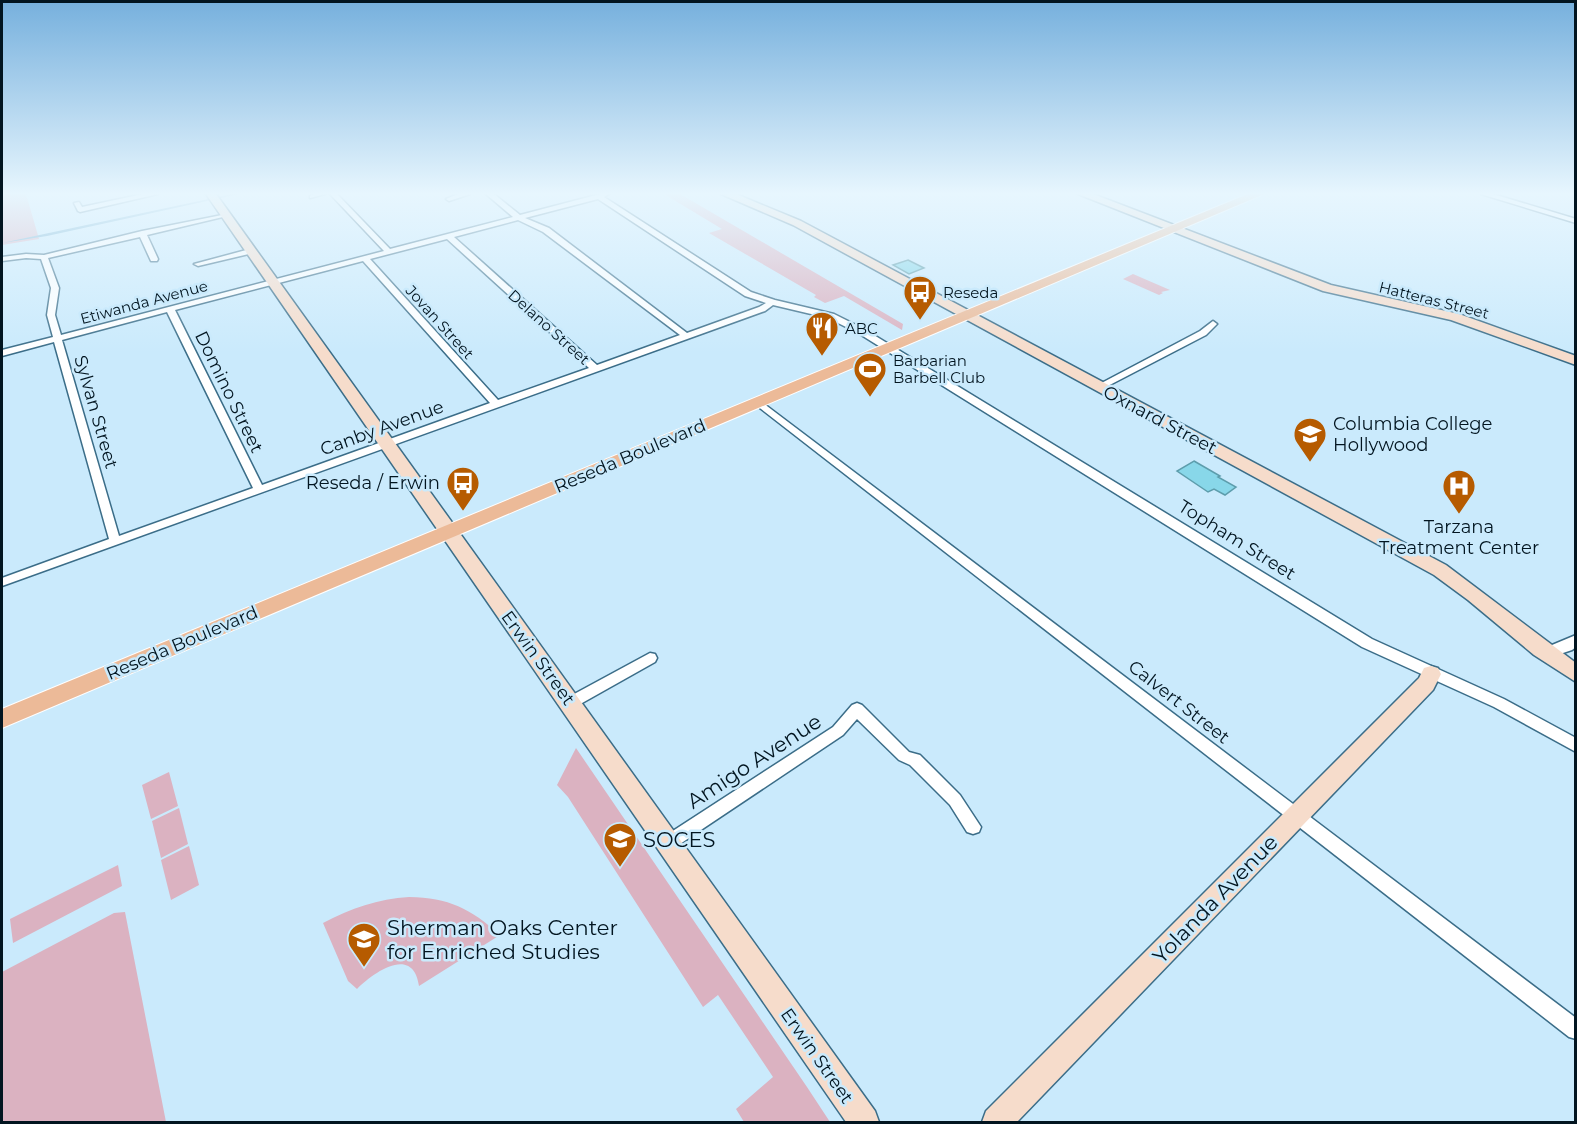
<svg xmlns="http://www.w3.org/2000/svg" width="1577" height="1124" font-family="Montserrat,sans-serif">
  <rect width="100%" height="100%" fill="#caeafc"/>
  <path fill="#dbb2c1" d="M2 194H26L39 239 2 245Z
    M664 194H680L903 324 902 330 844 296 825 303 814 297 816 295 709 233 722 229Z
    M1133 274 1170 290 1161 292 1163 293 1159 295 1123 279Z
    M576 748 807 1087 830 1122H744L736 1109 773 1077 718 995 703 1007 568 797 557 785Z
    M169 772 178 806 151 819 142 785Z
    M179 808 188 844 161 858 152 821Z
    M189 846 199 885 171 900 161 860Z
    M118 865 122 886 13 943 10 919Z
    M409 897C449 898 470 908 500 935L419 986C413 944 373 973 357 989L348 981 323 923C351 908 378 899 409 897Z
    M125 912 166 1122H2V972L114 913Z"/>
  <path fill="#6cabcd" d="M232 194H239L47 236 2 243Z"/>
  <path fill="#88d7e9" stroke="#5d9dac" stroke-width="1.5" d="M908 260 924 268 909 274 893 265Z
    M1194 461 1220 476 1218 477 1236 487 1225 495 1214 489 1208 492 1177 471Z"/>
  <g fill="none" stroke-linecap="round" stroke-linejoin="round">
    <g stroke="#3b6d88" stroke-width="3">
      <path id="street" d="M143 194H158L80 212 78 211 74 203 79 202 82 207Z
        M313 194H325L310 198V196Z
        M330 194H337L390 249 513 217 486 194H494L520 215 600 194H609L604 197 751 292 775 300 834 314 864 329 1372 639 1504 699 1576 738V752L1494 707 1362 647 858 333 828 318 773 305 765 311 2 586V578L109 539 54 342 2 356V350L53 337 47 315 51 288 41 259 26 258 2 261V257L26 254 44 255 142 231 227 214V216L147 235 158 259 157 261H151L140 237 48 258 59 288 55 315 61 335 384 251ZM598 199 745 296 766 303 759 307 687 333 549 228 525 218ZM518 220 543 232 680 335 597 365 454 237ZM447 239 589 368 498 400 370 259ZM363 261 490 403 262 485 175 310ZM167 312 253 488 119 536 62 340Z
        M458 194H470L449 201 446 199Z
        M1481 194H1493L1576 219V223Z
        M250 249H253V253L198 266 194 264Z
        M1213 321 1217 324 1206 335 1102 389H1096L1094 387 1200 331Z
        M759 400 1576 1018V1039L1569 1037 756 405 754 403Z
        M1576 635V647L1572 650 1545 659 1540 658 1538 654 1540 650Z
        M650 653 655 654 657 658 655 662 575 707 570 709 565 707 563 703 565 699Z
        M857 703 862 705 909 752 920 755 960 795 981 827 979 832 973 834 967 832 950 805 910 765 899 760 857 719 843 735 674 848 668 850 662 848 660 843 662 838 833 727 852 705Z"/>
    </g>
    <g stroke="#3b6d88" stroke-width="3">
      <path id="secondary" d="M206 194H216L875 1111 879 1122H846Z
        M721 194H736L801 221 1446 565 1576 663V682L1534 655 1468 600 1434 575 793 225Z
        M1078 194H1093L1331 285 1459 314 1576 356V365L1451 320 1323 291Z
        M1431 666 1438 668 1441 674 1433 690 1017 1122H982L986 1111 1419 678 1424 668Z"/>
    </g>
    <g stroke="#fff" stroke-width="2">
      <path id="primary" d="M1248 194H1264L2 728V709Z"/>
    </g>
    <use href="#street" fill="#fff" fill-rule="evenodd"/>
    <use href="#secondary" fill="#f6dccb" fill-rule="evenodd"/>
    <use href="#primary" fill="#ecba98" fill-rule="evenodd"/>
  </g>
  <linearGradient id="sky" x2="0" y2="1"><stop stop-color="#76b0dd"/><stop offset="0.55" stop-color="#e7f6fe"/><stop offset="1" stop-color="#e7f6fe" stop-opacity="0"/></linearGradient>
  <rect width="1577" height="352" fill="url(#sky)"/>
  <defs>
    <g id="bus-pin" transform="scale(1.725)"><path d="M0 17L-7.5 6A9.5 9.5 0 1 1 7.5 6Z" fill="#b65b00" stroke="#caeafc"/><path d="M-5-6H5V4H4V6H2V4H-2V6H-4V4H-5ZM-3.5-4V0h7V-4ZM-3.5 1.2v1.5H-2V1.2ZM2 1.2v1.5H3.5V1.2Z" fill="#fff"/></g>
    <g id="restaurant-pin" transform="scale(1.725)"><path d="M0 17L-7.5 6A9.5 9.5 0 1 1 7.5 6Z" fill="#b65b00" stroke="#caeafc"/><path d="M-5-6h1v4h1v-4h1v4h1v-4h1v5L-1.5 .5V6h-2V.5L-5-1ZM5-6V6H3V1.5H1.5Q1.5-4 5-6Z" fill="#fff"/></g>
    <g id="stadium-pin" transform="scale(1.725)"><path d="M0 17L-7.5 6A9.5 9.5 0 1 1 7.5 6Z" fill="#b65b00" stroke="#caeafc"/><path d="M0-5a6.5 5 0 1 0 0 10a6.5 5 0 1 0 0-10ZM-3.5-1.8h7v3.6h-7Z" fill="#fff"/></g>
    <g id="university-pin" transform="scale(1.725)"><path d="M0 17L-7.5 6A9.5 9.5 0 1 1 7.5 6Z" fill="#b65b00" stroke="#caeafc"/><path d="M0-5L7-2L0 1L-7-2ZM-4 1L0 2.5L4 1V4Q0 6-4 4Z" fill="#fff"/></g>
    <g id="hospital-pin" transform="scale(1.725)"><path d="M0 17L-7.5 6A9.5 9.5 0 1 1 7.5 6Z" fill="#b65b00" stroke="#caeafc"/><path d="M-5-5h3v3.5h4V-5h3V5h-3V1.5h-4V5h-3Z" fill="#fff"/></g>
    <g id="school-pin" transform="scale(1.725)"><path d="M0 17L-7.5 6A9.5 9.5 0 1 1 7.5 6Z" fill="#b65b00" stroke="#caeafc"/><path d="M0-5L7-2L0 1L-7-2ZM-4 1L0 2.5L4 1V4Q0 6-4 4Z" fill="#fff"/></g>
  </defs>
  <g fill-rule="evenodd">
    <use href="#bus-pin" x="920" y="292"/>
    <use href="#restaurant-pin" x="822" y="328"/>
    <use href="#stadium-pin" x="870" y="369"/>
    <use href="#university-pin" x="1310" y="434"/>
    <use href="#bus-pin" x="463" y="483"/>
    <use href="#hospital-pin" x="1459" y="486"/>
    <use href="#school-pin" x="620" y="839"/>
    <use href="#school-pin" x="364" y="939"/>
  </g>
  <g text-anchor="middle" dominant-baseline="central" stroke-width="5" stroke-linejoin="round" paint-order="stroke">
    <g font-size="15" fill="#021520" stroke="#caeafc" text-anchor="start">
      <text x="943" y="292">Reseda</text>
      <text x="845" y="328">ABC</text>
      <text x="893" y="360">Barbarian<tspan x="893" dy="17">Barbell Club</tspan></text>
    </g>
    <g font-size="15" fill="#021520" stroke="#caeafc">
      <text transform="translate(1434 300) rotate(14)">Hatteras Street</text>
      <text transform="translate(144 302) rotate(-15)">Etiwanda Avenue</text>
      <text transform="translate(440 322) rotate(48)">Jovan Street</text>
      <text transform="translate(549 327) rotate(42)">Delano Street</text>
    </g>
    <g font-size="18" fill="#021520" stroke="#caeafc">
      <text transform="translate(229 392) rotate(64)">Domino Street</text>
      <text transform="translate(96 412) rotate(74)">Sylvan Street</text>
      <text transform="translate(1160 420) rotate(28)">Oxnard Street</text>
      <text transform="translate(382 428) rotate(-20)">Canby Avenue</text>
      <text transform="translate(630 456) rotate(-23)">Reseda Boulevard</text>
      <text transform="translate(1237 540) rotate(32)">Topham Street</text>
      <text transform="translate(182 643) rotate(-23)">Reseda Boulevard</text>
      <text transform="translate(538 658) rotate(54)">Erwin Street</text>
      <text transform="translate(1179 702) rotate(38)">Calvert Street</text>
      <text transform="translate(817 1056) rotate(55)">Erwin Street</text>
    </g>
    <g font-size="18" fill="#021520" stroke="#caeafc" text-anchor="start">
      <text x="1333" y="424">Columbia College<tspan x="1333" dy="21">Hollywood</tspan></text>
      <text x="440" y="483" text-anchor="end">Reseda / Erwin</text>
      <text x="1459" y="527" text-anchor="middle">Tarzana<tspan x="1459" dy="21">Treatment Center</tspan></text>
    </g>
    <g font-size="21" fill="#021520" stroke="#caeafc">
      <text transform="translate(754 761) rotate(-33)">Amigo Avenue</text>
      <text transform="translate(1215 899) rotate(-46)">Yolanda Avenue</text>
    </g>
    <g font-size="21" fill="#021520" stroke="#caeafc" text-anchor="start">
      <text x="643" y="839">SOCES</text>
      <text x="387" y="927">Sherman Oaks Center<tspan x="387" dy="24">for Enriched Studies</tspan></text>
    </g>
  </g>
  <rect width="1577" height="1124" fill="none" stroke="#021520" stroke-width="6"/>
</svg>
